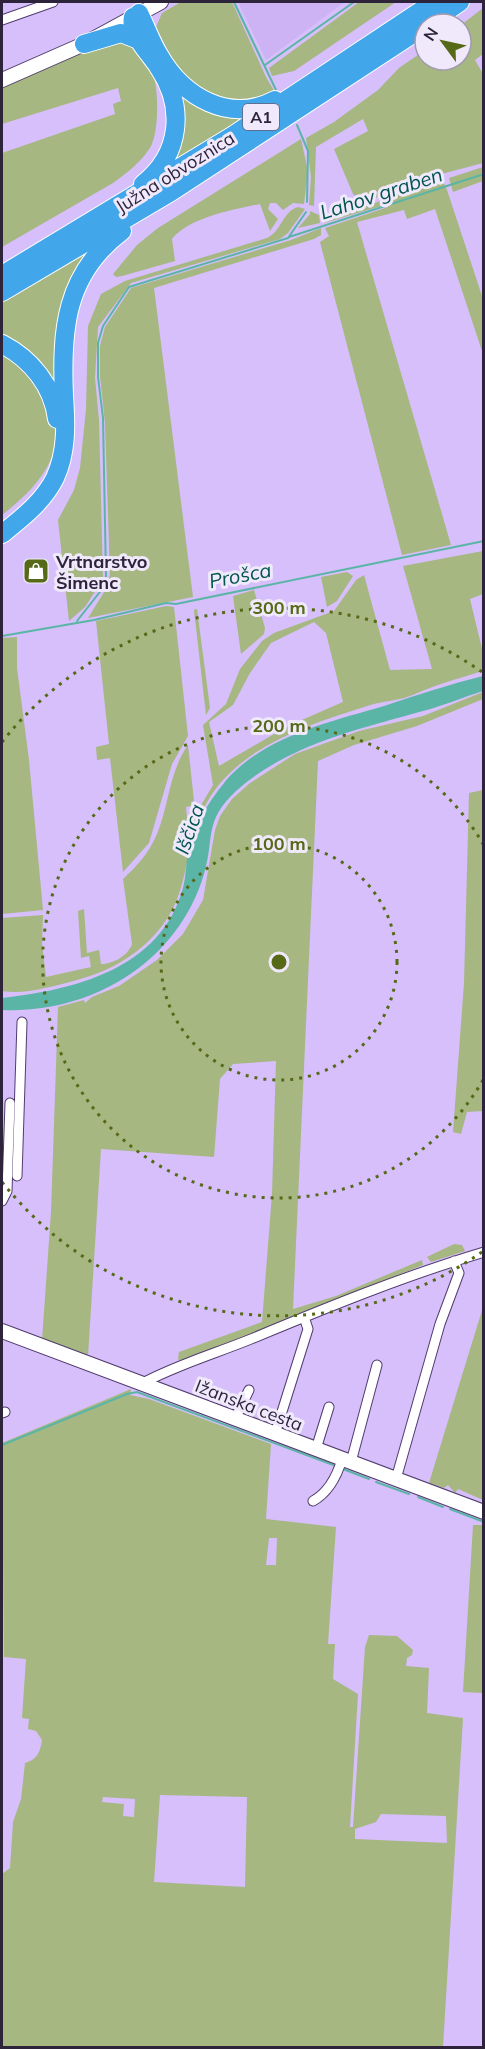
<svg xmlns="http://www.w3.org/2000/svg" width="485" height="2049" font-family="Mulish,sans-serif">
  <rect width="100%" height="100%" fill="#d6bffa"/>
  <path fill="#cdb3f4" d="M238 2H345L266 60Z"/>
  <path fill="#a6b782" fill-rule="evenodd" d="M181 2H232L266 77 276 94C237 103 206 105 180 69L176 67 156 27 162 13Z
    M359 2H396L294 71 272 76 269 68Z
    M483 8V54L475 60 483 74V163L430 177 364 202 353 194 334 149 368 131 363 119 316 147 314 206 309 205 311 177 306 138 334 122 378 90 399 68 425 50V60H461V25Z
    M118 42 131 44C138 54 149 64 153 75 159 89 159 134 150 148 141 162 127 173 113 183L2 247V153L115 114 113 104 121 101 118 88 2 124V87L75 55Z
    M176 89 245 116 246 118 175 162C188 137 185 115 176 89Z
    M301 139 308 171 304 204 293 203 283 210 276 203H270L268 209 278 219 270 231 260 204C233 210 190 217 172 239L175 261 122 276 116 277 113 274 137 245 158 228Z
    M483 167V181L453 192 449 178Z
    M436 181 444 183 447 190 483 299V354L435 209 407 219 404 210 357 222 451 545 402 555 320 242 329 236 325 228 388 207V204L324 223 326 216 361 208Z
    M298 207 305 209 288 233 280 239 131 283 98 327 95 378 99 420 103 579 85 607 69 621 58 520 74 490 80 468 86 409 88 326 101 294 125 281 267 238C282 231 282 212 298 207Z
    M310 211 319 215 320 223 298 228 310 214Z
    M321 228V235L314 239 154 288 193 597 88 618 106 589 110 575 105 423 100 376V346L105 327 131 288 291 240Z
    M91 250 83 268 61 404 2 341V301Z
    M2 348C22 362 28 371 40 392 44 399 51 408 54 416 66 458 32 492 2 515Z
    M483 551V594L470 599 483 653V671C460 678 437 684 415 694 400 701 382 701 367 706 320 721 269 737 233 770 195 805 194 838 182 884 169 935 126 967 77 980 54 986 26 995 2 991V918L43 915 42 944 46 977 91 967 89 956 81 958 78 911 84 909 87 953 99 950 101 964C113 964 128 956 132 944L123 879C137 866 149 853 157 834 169 805 169 772 188 745L194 801 191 802V806L186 807 187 818 194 817 213 785 203 725 226 704 240 669 262 641 274 633 334 611 356 580 364 575 390 670 432 669 403 566ZM314 622 326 633 343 702 288 726 219 766 209 722 233 705 250 673 271 643Z
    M347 572 353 576 337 601 327 607 321 577Z
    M254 590 265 628 264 634 241 654 233 596Z
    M166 606 174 607 188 736 172 764 149 843 123 872 110 758 97 760 96 747 109 744 96 621Z
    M197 609 210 708 206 715 194 610Z
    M17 637V668L29 760 43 910 2 914V638Z
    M483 692V699L417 726 354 745 318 761 293 1309 336 1296 422 1260 423 1265 181 1362 178 1359 179 1352 262 1322 272 1194 276 1061 233 1064 220 1079 214 1157 101 1149 88 1356 42 1340 51 1212 58 1007 84 1000 85 1003 92 997 119 986 157 960 183 934 203 900 215 830 220 816 232 799 250 783 295 754 359 731 423 716Z
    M483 790V1111L467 1112 461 1134 453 1132 464 983 469 793Z
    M454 1244 462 1245 465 1251 431 1262 427 1257Z
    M483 1307 484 1500H483L458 1489 455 1493 448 1485 444 1488 429 1483Z
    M131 1389 130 1395 149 1399 271 1444 266 1519 336 1527 328 1644H335L333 1679 358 1694 350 1827H353L365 1647 369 1635 397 1636 413 1650 412 1655 407 1658 406 1666 429 1668 427 1713 463 1718 443 2047H2V1874L10 1868 13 1822 21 1799 25 1763C38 1759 40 1752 42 1740L36 1731 28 1729 29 1719 22 1718 26 1659 4 1657 2 1443ZM269 1538H277L276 1565H266ZM160 1795 247 1797 245 1887 154 1882ZM103 1797 135 1799 134 1817 123 1816 124 1804 102 1802ZM381 1814 446 1816 447 1843 355 1839V1829L376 1822Z
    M473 1525H483V1693L463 1692Z"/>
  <path fill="#5bb5a7" d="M483 676V691C463 697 443 706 423 711 359 729 287 745 236 791 203 822 215 838 204 874 178 962 91 1014 2 1010V998C74 990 161 969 183 888 186 876 186 864 188 852 192 826 212 797 229 777 269 735 330 722 384 706 417 695 450 684 483 676Z"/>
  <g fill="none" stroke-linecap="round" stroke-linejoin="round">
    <path stroke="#5bb5a7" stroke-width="2" d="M234 2 276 90
      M265 65 354 2
      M297 125 308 151 307 202
      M289 237 484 174
      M77 621 103 588 106 576 103 418 98 377V343L103 326 129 287 288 238 306 212
      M2 636 94 620 166 603 176 604 484 541
      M2 1445 127 1394 137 1392 336 1466
      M343 1469 369 1479
      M376 1482 409 1494
      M418 1497 443 1507
      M450 1509 484 1522"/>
    <g stroke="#513c6e" stroke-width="11">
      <path id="street" d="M2 20 53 2
        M17 1176 22 1022
        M2 1201 7 1191 10 1103
        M141 1384C176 1365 214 1354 251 1339 328 1307 404 1276 484 1252
        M2 1413 5 1412
        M235 1419 249 1390
        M275 1434 308 1329 304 1317
        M316 1449 329 1407
        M351 1462 377 1365
        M396 1479 440 1324 459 1273 454 1261
        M313 1501C329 1492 337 1476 342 1459"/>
    </g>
    <g stroke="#513c6e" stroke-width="16">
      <path id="secondary" d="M2 80 84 44 161 2
        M2 1331 484 1512"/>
    </g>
    <g stroke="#fff" stroke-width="20">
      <path id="highway" d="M139 13C146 27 151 42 159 55 183 97 229 124 275 100
        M133 17C129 35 150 53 159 68 185 107 181 154 143 184
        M428 24 460 2
        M84 44 121 33 139 40
        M2 275 232 136 434 2
        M2 292 171 192 425 26
        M2 344C31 359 53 386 57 419
        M2 534C22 518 43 502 55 478 67 452 66 424 64 396 61 330 65 274 122 231"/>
    </g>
    <use href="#street" stroke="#fff" stroke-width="9"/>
    <use href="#secondary" stroke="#fff" stroke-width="14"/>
    <use href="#highway" stroke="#42a6ea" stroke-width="18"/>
  </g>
  <g fill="none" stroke="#556916" stroke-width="3" stroke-dasharray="3 6">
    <circle cx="279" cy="962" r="118"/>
    <path d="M483 1080A236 236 0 1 1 483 844"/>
    <path d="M482 1252A354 354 0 0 1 2 1182M2 742A354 354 0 0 1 482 672"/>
  </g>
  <defs>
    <g id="shop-square" transform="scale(1.35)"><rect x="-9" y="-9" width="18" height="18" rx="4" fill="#556916" stroke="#f0e9fb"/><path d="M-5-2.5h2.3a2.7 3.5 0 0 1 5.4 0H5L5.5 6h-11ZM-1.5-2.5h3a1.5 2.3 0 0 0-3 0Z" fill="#fff"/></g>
  </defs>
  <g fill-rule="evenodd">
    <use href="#shop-square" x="36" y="571"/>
  </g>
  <g text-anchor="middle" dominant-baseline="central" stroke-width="6" stroke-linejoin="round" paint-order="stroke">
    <rect fill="#f0e9fb" stroke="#685f75" stroke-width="1.5" x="243" y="104" width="36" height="26" rx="4.5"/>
    <g font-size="16" font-weight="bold" fill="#2d243b">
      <text x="261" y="117">A1</text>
    </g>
    <g font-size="18" fill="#2d243b" stroke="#f0e9fb">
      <text transform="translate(175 172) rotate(-32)">Južna obvoznica</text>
      <text transform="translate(249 1405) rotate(21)">Ižanska cesta</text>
    </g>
    <g font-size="18" font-weight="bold" fill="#2d243b" stroke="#f0e9fb" text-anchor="start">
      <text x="56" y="561">Vrtnarstvo<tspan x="56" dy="21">Šimenc</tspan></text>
    </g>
    <g font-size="20" font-style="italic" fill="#02554c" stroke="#f0e9fb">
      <text transform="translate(381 193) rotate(-18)">Lahov graben</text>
      <text transform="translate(240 575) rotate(-11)">Prošca</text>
      <text transform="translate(189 829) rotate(-71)">Iščica</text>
    </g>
  </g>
  <circle cx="279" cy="962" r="9" fill="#556916" stroke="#f0e9fb" stroke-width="3"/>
  <g font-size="18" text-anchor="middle" font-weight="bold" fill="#556916" stroke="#f0e9fb" stroke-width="6" stroke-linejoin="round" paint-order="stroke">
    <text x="279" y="614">300 m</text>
    <text x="279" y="732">200 m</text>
    <text x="279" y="850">100 m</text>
  </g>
  <rect width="485" height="2049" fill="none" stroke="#2d243b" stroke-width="6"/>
  <g transform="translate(443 42) rotate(303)"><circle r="28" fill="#f0e9fb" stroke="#a29aae" stroke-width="1.5"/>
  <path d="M0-4.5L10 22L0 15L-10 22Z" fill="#556916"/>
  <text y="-9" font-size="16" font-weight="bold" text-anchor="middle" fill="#2d243b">N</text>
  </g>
</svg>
